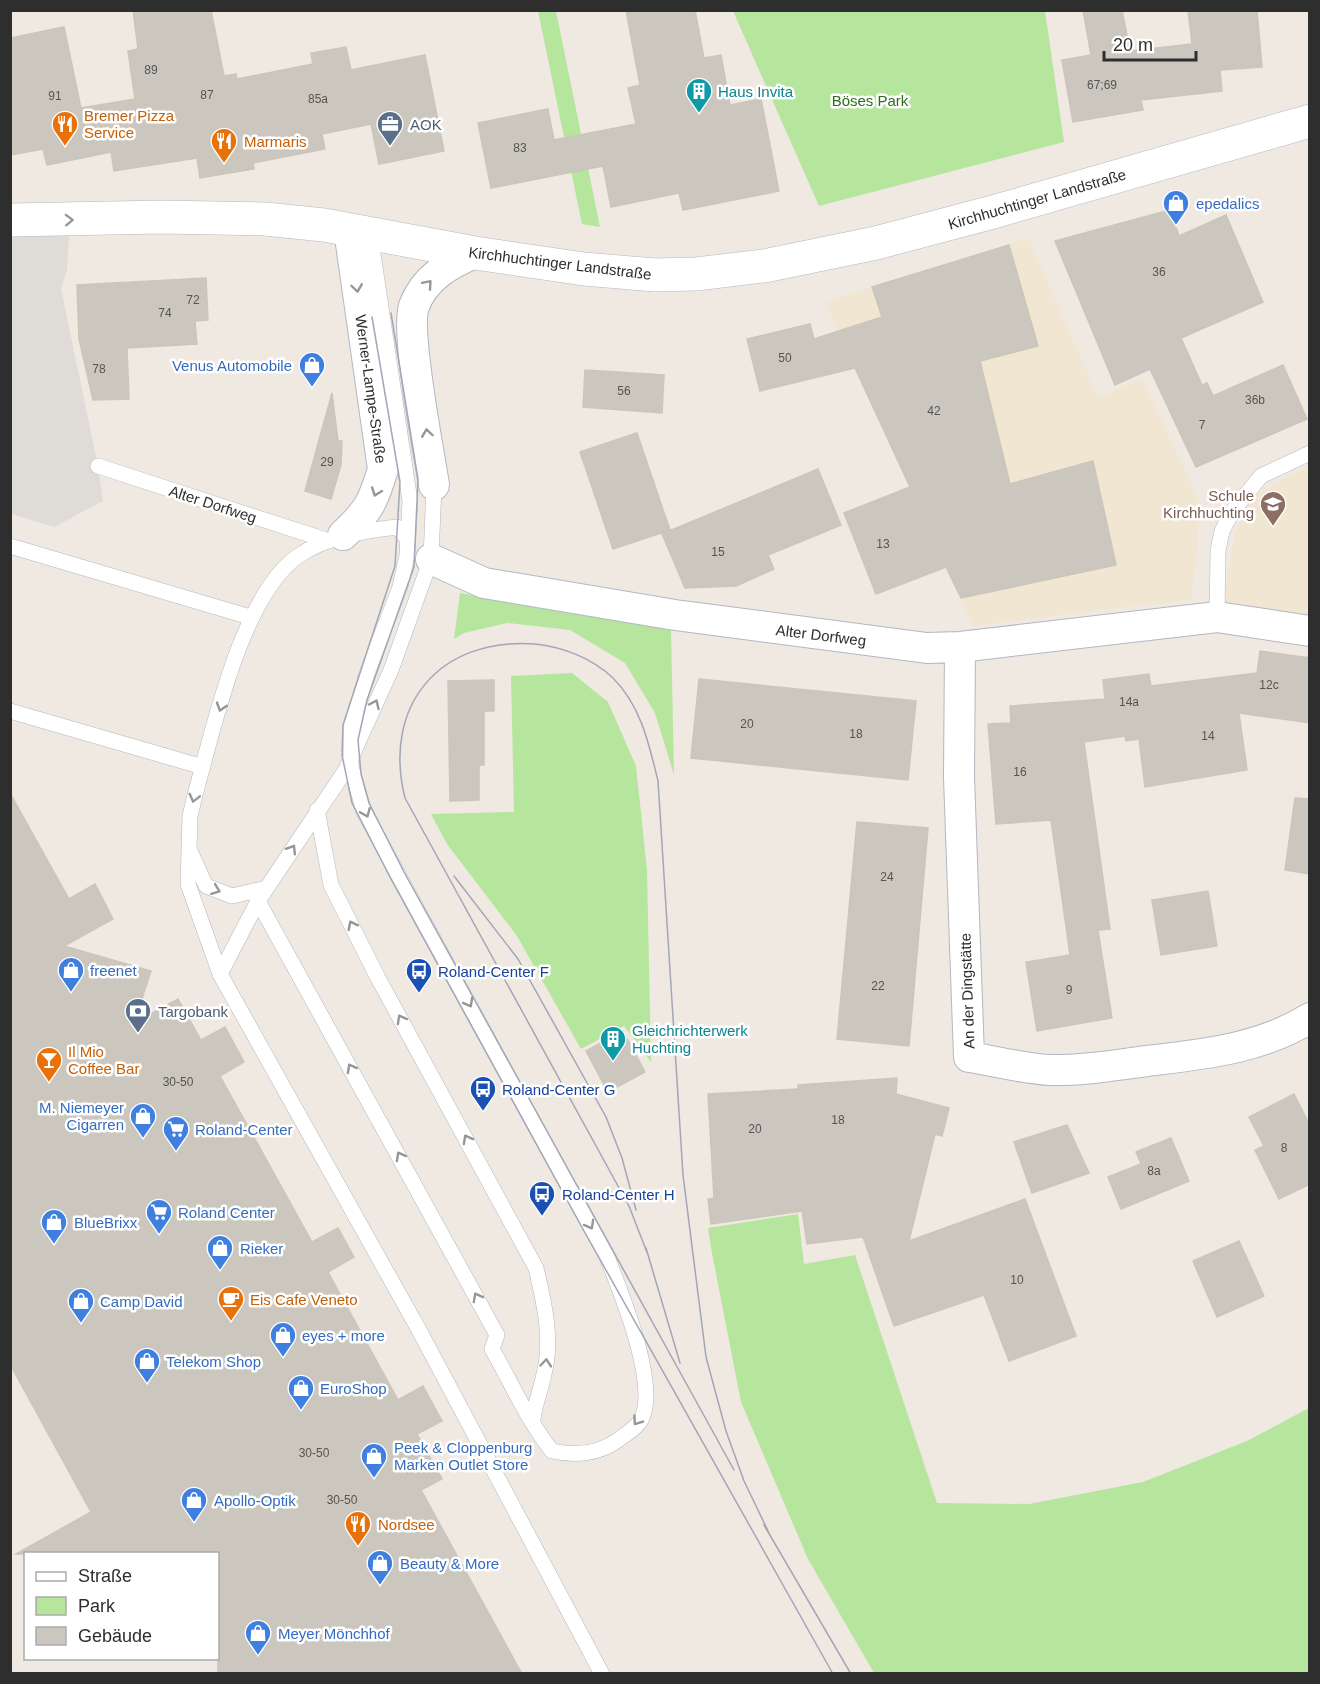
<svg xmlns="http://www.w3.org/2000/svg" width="1320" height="1684" font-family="Helvetica,sans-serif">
  <rect width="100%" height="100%" fill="#efe9e1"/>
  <path fill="#f0e6d1" d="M1029 238 1098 398 1142 378 1201 505 1192 599 973 626 825 302Z
    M1309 465V616L1223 608 1233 541 1242 513 1258 494Z"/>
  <path fill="#b6e59e" d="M538 11H556L600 227 582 224Z
    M733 11H1045L1064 142 819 206Z
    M460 593 671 630 674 775 655 713 625 663 570 630 507 623 464 633 454 639Z
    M572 673 608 702 636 766 647 870 651 1062 624 1026 581 1049 517 936 447 844 431 814 514 812 511 676Z
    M798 1214 804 1264 855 1255 937 1503 1029 1504 1143 1482 1247 1441 1309 1408V1673H874L808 1559 741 1402 711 1248 708 1228Z"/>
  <path fill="#dfdcd8" d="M10 220H70L67 270 61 289 98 466 103 501 54 527 11 514Z"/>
  <path fill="#cbc7bf" stroke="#cbc5ba" stroke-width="1.5" d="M133 10H211L224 76 236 74 237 79 313 64 311 53 346 47 351 70 425 55 444 151 379 164 371 124 322 134 325 149 253 163 254 169 200 178 197 158 114 171 111 152 47 165 43 149 10 155V38L64 27 81 108 135 99 128 51 138 49Z
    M626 10H695L704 58 721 55 730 105 761 99 779 191 683 210 679 193 611 207 603 166 491 188 478 123 548 109 554 140 636 124 628 88 640 85Z
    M1083 10H1122L1130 51 1192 44 1188 10H1257L1262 67 1220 70 1222 91 1141 100 1143 110 1073 122 1062 60 1091 55Z
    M1170 210 1179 236 1226 215 1263 302 1181 338 1202 385 1207 383 1213 396 1283 365 1307 419 1196 467 1150 369 1115 385 1055 241Z
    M1009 245 1038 346 980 361 1010 484 1093 461 1116 565 961 598 946 567 876 594 844 513 910 487 855 368 760 391 747 339 810 324 814 339 882 317 872 287Z
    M206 278 208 320 195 321 197 344 127 348 129 399 93 400 79 339 77 285Z
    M585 370 664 375 662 413 583 407Z
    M332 393 338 441H342L341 465 331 499 305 491Z
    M637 433 670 530 613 549 580 452Z
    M818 469 841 525 768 555 774 569 736 586 685 588 662 534Z
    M1260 651 1310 658V723L1239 713 1247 770 1145 787 1139 739 1126 741 1125 736 1084 742 1110 929 1098 930 1112 1018 1037 1031 1026 962 1070 955 1051 820 996 824 988 724 1011 723 1010 706 1105 699 1103 680 1149 674 1151 686 1257 673Z
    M699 679 916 701 908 780 691 758Z
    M494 680V711H484V765H479V800L450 801 448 681Z
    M10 793 69 899 95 884 113 919 64 946 151 971 134 1023 178 999 201 1040 225 1027 244 1062 220 1076 312 1242 338 1228 354 1257 328 1272 398 1400 423 1386 442 1421 417 1434 442 1479 421 1490 522 1674H218V1554H16L91 1512 10 1364Z
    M1295 798 1310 799V874L1285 870Z
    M857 822 928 828 909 1046 837 1039Z
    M1208 891 1217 946 1161 955 1152 900Z
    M623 1031 645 1072 608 1092 586 1051Z
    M897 1078 896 1094 949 1108 942 1136 935 1134 909 1241 1025 1199 1076 1336 1009 1361 984 1295 894 1326 863 1237 807 1244 802 1211 711 1224 708 1199 714 1198 708 1094 798 1089V1085Z
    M1294 1094 1310 1126V1184L1279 1199 1255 1150 1264 1146 1249 1117Z
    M1067 1125 1089 1173 1032 1193 1014 1142Z
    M1171 1138 1189 1181 1121 1209 1108 1177 1141 1164 1136 1152Z
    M1239 1241 1264 1296 1217 1317 1193 1261Z"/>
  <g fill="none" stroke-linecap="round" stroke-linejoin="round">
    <g stroke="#b4b7c1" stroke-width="16">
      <path id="lane" d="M98 466 329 541
        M408 540 397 527C363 531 327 536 298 556 242 595 213 730 195 795L190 816 188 884 220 974 419 1330 602 1674
        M10 546 250 617
        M1217 617 1218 551 1222 531 1232 512 1261 476 1310 453
        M10 711 203 767
        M317 810 331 885 378 978 536 1268C544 1302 553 1340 544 1374 541 1390 535 1403 533 1419
        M190 851 206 886 232 896 267 888
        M258 901 497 1335 492 1349C511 1382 529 1423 552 1451 575 1456 597 1455 618 1440 626 1434 638 1427 642 1418 658 1382 621 1293 607 1257L364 812 351 766V727L367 673 400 587 407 555 410 501 370 234
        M220 974 258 901 345 771 391 670 431 559 434 485"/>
    </g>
    <g stroke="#b4b7c1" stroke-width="32">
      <path id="street" d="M434 485C429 451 405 332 414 306 425 277 449 264 475 253
        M343 535C369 511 373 502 383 469L349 230
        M431 559 484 583 675 615 927 648 960 647 1217 617 1310 631
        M960 647 959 777 969 1057C996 1061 1024 1069 1051 1070 1083 1071 1115 1065 1147 1061 1204 1054 1260 1049 1310 1018"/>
    </g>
    <g stroke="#b4b7c1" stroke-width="34">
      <path id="secondary" d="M10 220 161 217 265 219 324 225 475 253 584 269 655 275 696 274 764 266 876 243 993 212 1310 121"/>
    </g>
    <use href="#lane" stroke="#fff" stroke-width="15"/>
    <use href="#street" stroke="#fff" stroke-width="30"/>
    <use href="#secondary" stroke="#fff" stroke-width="33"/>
    <path stroke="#a3a6b8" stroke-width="1.5" d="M391 313 418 479 414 567 367 700 358 740 361 774 369 803 404 872 734 1470
      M372 317 400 482 395 566 343 725 342 755 352 803 391 879 584 1231 833 1674
      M454 876 518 959 606 1117 622 1158 636 1210
      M646 1248 680 1363
      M648 1255 629 1206 405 798C382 706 439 637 535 644 563 647 592 658 613 678 641 706 649 744 658 781L683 1175 706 1357 726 1431 744 1481 769 1533
      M764 1525 851 1674"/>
  </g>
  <defs><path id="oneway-chevron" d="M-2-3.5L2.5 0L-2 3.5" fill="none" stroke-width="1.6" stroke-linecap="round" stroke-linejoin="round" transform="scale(1.5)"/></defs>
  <g stroke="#969696">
    <use href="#oneway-chevron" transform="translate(69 220) rotate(-2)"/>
    <use href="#oneway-chevron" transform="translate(428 284) rotate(-49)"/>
    <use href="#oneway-chevron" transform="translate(357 288) rotate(82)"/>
    <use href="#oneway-chevron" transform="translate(427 433) rotate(-98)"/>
    <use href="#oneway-chevron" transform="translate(376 492) rotate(110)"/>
    <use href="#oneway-chevron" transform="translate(375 704) rotate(-65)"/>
    <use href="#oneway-chevron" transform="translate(221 707) rotate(108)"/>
    <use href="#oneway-chevron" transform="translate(194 798) rotate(104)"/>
    <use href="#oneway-chevron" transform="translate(366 813) rotate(67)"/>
    <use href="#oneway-chevron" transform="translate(292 849) rotate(-58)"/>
    <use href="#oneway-chevron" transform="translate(216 890) rotate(21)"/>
    <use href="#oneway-chevron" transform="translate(352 925) rotate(-117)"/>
    <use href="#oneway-chevron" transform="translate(469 1003) rotate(61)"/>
    <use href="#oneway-chevron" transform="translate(401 1019) rotate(-119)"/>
    <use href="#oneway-chevron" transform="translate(351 1068) rotate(-119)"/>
    <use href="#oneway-chevron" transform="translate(467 1139) rotate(-119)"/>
    <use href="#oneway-chevron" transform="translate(400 1156) rotate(-119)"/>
    <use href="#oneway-chevron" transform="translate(590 1225) rotate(61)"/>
    <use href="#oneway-chevron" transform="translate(477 1297) rotate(-118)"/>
    <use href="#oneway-chevron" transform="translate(546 1363) rotate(-85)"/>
    <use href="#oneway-chevron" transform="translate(637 1421) rotate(125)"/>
  </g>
  <defs>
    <g id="building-pin" transform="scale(1.35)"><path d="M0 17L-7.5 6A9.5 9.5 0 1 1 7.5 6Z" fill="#0f9aa8" stroke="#fff"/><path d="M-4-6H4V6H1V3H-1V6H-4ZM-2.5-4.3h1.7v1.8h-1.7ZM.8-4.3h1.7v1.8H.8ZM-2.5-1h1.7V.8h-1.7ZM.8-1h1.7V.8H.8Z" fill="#fff"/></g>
    <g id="restaurant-pin" transform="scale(1.35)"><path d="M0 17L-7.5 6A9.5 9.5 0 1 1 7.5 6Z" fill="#e8710a" stroke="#fff"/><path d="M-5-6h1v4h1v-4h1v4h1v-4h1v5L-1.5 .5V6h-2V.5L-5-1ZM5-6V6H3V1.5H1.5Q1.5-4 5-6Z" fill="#fff"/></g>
    <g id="office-pin" transform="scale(1.35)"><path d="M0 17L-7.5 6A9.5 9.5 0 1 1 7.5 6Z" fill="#5c6f8a" stroke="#fff"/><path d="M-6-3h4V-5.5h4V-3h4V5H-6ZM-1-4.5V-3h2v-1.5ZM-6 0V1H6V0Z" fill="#fff"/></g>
    <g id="shop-pin" transform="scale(1.35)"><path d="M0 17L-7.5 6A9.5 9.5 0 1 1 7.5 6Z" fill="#3f7fe0" stroke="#fff"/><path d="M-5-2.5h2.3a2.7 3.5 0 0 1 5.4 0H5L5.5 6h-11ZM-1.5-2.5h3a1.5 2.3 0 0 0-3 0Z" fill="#fff"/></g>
    <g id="school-pin" transform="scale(1.35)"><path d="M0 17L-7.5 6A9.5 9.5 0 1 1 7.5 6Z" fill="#8d6e63" stroke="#fff"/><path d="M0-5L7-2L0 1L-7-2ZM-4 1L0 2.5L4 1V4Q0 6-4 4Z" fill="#fff"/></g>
    <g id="bus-pin" transform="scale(1.35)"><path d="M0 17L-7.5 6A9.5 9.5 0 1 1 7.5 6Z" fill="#1a4fb4" stroke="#fff"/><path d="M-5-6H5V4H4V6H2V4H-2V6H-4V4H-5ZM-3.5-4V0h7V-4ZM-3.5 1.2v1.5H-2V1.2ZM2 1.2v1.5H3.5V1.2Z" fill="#fff"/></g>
    <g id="bank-pin" transform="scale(1.35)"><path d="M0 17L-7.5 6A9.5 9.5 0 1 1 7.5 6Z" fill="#5c6f8a" stroke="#fff"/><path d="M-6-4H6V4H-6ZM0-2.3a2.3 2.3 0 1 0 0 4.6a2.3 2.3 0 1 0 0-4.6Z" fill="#fff"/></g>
    <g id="bar-pin" transform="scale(1.35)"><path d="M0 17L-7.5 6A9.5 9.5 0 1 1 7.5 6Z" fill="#e8710a" stroke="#fff"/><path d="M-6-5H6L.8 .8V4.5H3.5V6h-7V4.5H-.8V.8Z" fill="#fff"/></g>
    <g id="supermarket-pin" transform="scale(1.35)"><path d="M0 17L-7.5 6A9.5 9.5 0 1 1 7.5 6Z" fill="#3f7fe0" stroke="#fff"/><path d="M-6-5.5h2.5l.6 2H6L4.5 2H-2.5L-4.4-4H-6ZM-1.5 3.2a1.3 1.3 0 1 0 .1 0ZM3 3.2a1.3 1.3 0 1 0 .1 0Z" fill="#fff"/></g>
    <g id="cafe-pin" transform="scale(1.35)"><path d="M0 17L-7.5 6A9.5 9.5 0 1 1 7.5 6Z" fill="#e8710a" stroke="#fff"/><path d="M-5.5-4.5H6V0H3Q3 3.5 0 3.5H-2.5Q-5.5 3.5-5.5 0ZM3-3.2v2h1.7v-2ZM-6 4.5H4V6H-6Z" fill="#fff"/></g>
  </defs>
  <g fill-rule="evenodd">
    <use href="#building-pin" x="699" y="91"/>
    <use href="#restaurant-pin" x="65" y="124"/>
    <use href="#office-pin" x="390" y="124"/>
    <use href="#restaurant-pin" x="224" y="141"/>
    <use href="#shop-pin" x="1176" y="203"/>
    <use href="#shop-pin" x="312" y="365"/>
    <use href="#school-pin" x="1273" y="504"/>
    <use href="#shop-pin" x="71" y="970"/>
    <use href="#bus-pin" x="419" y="971"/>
    <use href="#bank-pin" x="138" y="1011"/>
    <use href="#building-pin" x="613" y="1039"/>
    <use href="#bar-pin" x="49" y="1060"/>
    <use href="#bus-pin" x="483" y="1089"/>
    <use href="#shop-pin" x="143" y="1116"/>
    <use href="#supermarket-pin" x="176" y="1129"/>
    <use href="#bus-pin" x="542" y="1194"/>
    <use href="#supermarket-pin" x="159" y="1212"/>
    <use href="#shop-pin" x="54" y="1222"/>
    <use href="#shop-pin" x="220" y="1248"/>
    <use href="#cafe-pin" x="231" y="1299"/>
    <use href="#shop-pin" x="81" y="1301"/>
    <use href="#shop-pin" x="283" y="1335"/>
    <use href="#shop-pin" x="147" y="1361"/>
    <use href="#shop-pin" x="301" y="1388"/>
    <use href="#shop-pin" x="374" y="1456"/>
    <use href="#shop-pin" x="194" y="1500"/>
    <use href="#restaurant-pin" x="358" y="1524"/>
    <use href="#shop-pin" x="380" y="1563"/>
    <use href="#shop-pin" x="258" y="1633"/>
  </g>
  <g text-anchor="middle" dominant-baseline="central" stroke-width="5" stroke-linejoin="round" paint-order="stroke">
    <g font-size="12" fill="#555452">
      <text x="151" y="70">89</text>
      <text x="1102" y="85">67;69</text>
      <text x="207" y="95">87</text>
      <text x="55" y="96">91</text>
      <text x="318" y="99">85a</text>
      <text x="520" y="148">83</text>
      <text x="1159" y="272">36</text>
      <text x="193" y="300">72</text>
      <text x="165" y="313">74</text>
      <text x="785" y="358">50</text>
      <text x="99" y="369">78</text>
      <text x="624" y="391">56</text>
      <text x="1255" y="400">36b</text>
      <text x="934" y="411">42</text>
      <text x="1202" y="425">7</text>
      <text x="327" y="462">29</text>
      <text x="883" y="544">13</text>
      <text x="718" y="552">15</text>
      <text x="1269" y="685">12c</text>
      <text x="1129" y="702">14a</text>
      <text x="747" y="724">20</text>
      <text x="856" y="734">18</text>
      <text x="1208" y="736">14</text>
      <text x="1020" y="772">16</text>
      <text x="887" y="877">24</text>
      <text x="878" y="986">22</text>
      <text x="1069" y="990">9</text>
      <text x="178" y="1082">30-50</text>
      <text x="838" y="1120">18</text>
      <text x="755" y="1129">20</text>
      <text x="1284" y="1148">8</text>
      <text x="1154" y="1171">8a</text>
      <text x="1017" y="1280">10</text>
      <text x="314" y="1453">30-50</text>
      <text x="342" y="1500">30-50</text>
    </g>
    <g font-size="15" fill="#0d838f" stroke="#fff" text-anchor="start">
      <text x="718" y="91">Haus Invita</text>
      <text x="632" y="1030">Gleichrichterwerk<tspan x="632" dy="17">Huchting</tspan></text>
    </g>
    <g font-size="15" fill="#2c6e1b" stroke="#fff">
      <text x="870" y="100">Böses Park</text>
    </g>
    <g font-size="15" fill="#c56008" stroke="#fff" text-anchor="start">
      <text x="84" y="115">Bremer Pizza<tspan x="84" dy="17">Service</tspan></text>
      <text x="244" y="141">Marmaris</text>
      <text x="68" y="1051">Il Mio<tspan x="68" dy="17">Coffee Bar</tspan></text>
      <text x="250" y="1299">Eis Cafe Veneto</text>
      <text x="378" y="1524">Nordsee</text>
    </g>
    <g font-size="15" fill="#4e5e75" stroke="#fff" text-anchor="start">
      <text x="410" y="124">AOK</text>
      <text x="158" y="1011">Targobank</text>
    </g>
    <g font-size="15" fill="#2e2e2e" stroke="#fff">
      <text transform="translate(1037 199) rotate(-16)">Kirchhuchtinger Landstraße</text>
      <text transform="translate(560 263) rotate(7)">Kirchhuchtinger Landstraße</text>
      <text transform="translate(371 389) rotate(82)">Werner-Lampe-Straße</text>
      <text transform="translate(213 504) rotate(18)">Alter Dorfweg</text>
      <text transform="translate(821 635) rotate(7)">Alter Dorfweg</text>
      <text transform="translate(967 991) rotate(-92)">An der Dingstätte</text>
    </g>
    <g font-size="15" fill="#366cbe" stroke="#fff" text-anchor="start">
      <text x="1196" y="203">epedalics</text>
      <text x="292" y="365" text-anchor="end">Venus Automobile</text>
      <text x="90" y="970">freenet</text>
      <text x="124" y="1107" text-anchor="end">M. Niemeyer<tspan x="124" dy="17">Cigarren</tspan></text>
      <text x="195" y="1129">Roland-Center</text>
      <text x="178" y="1212">Roland Center</text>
      <text x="74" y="1222">BlueBrixx</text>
      <text x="240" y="1248">Rieker</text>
      <text x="100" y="1301">Camp David</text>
      <text x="302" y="1335">eyes + more</text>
      <text x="166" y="1361">Telekom Shop</text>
      <text x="320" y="1388">EuroShop</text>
      <text x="394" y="1447">Peek &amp; Cloppenburg<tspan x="394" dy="17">Marken Outlet Store</tspan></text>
      <text x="214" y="1500">Apollo-Optik</text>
      <text x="400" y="1563">Beauty &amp; More</text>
      <text x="278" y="1633">Meyer Mönchhof</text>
    </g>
    <g font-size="15" fill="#785e54" stroke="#fff" text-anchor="end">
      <text x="1254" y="495">Schule<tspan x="1254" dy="17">Kirchhuchting</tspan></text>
    </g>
    <g font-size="15" fill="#164399" stroke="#fff" text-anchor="start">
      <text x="438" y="971">Roland-Center F</text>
      <text x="502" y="1089">Roland-Center G</text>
      <text x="562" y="1194">Roland-Center H</text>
    </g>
  </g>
  <rect width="1320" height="1684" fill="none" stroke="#2e2e2e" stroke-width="24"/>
  <rect x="24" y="1552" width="195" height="108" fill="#ffffff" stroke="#ababab" stroke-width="1.5"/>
  <rect x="36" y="1572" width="30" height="9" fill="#ffffff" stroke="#ababab" stroke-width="1.5"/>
  <text x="78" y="1582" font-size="18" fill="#2e2e2e">Straße</text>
  <rect x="36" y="1597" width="30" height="18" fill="#b6e59e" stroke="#ababab" stroke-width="1.5"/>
  <text x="78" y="1612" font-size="18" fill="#2e2e2e">Park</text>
  <rect x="36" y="1627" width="30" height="18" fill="#cbc7bf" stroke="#ababab" stroke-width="1.5"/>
  <text x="78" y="1642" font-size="18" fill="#2e2e2e">Gebäude</text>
  <path d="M1104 51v9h92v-9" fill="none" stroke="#2e2e2e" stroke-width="3"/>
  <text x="1113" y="51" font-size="18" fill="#2e2e2e" stroke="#ffffff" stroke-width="4.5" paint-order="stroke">20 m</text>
</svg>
